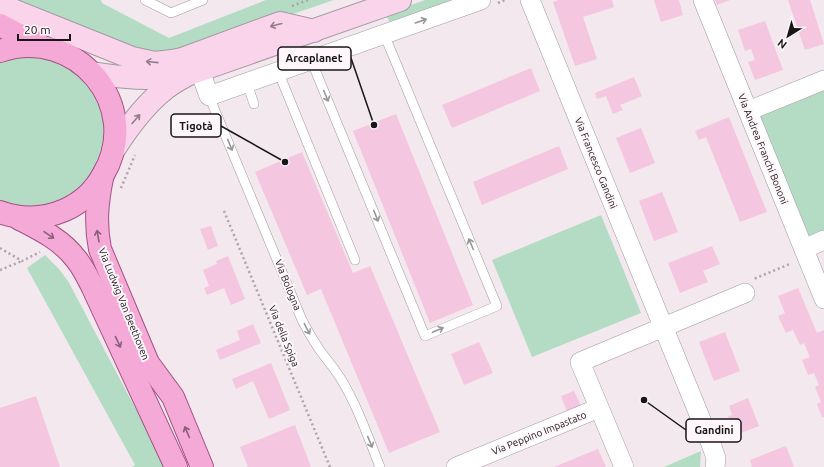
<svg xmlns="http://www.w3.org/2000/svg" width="824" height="467" font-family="Ubuntu,sans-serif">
<rect width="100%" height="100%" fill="#f2e8ed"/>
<!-- green -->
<g fill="#b4dcc5">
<path d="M12 0H101L102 3 169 38 266 0H334L175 54 152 53 134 48Z"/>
<path d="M425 0H463L391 26 386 14Z"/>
<path d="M28 57C34 58 40 58 46 59 60 62 70 69 80 78 89 87 94 95 99 106 106 124 105 141 98 159 96 163 95 167 93 170 89 177 83 184 77 189 55 208 27 210 0 200V63L9 60Z"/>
<path d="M824 87V231L806 239 755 115Z"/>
<path d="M601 215 641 313 532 357 492 260Z"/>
<path d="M45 255 59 269 68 281 158 451 166 467H132L135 465 27 268Z"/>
<path d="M701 451 700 467H664Z"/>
</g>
<!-- building -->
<g fill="#f5c6df">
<path d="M558 0H612L614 7 583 17 597 59 575 66 553 2Z"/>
<path d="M654 0H679L683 15 661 22Z"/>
<path d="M715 0H730L717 5Z"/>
<path d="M788 0H810L824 44 805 50Z"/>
<path d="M765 21 783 70 755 80 748 62 755 60 751 49 745 51 738 30Z"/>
<path d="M531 68 540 91 452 128 442 105Z"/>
<path d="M634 77 642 96 620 105 623 110 613 114 606 96 597 99 595 93Z"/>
<path d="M396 114 473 305 430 323 353 131Z"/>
<path d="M729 117 767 212 740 222 706 137 699 140 695 131Z"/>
<path d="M641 128 655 163 630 173 616 138Z"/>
<path d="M559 146 568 169 482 205 473 182Z"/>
<path d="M302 152 353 273 370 266 440 432 389 453 321 289 307 295 255 172Z"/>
<path d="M662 192 678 232 654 241 639 201Z"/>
<path d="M211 226 218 246 208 250 200 229Z"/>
<path d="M712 246 720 264 703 271 708 282 680 293 668 263Z"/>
<path d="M228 256 245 299 231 305 224 288 207 295 204 288 209 286 203 270 217 264 216 261Z"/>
<path d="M798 288 817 333 824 330V417H822L817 404 821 402 815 387 819 385 814 373 808 375 802 360 810 357 804 343 800 345 793 330 786 333 778 316 785 313 778 296Z"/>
<path d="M253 324 261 343 220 360 216 350 240 340 237 331Z"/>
<path d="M725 332 740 371 714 381 699 342Z"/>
<path d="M479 342 493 373 464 385 451 354Z"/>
<path d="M271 363 290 410 269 419 253 381 236 389 232 379Z"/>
<path d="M574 391 581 406 567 412 561 396Z"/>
<path d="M36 396 60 467H0V408Z"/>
<path d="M748 398 759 426 739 434 736 427 733 429 728 416 732 415 729 406Z"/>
<path d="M295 425 311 467H248L240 447Z"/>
<path d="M786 446 794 467H752L750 460Z"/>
<path d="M598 449 606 467H554Z"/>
</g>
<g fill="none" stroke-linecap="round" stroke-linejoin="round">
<!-- lane casing -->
<g stroke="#a2999e" stroke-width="10">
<g id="lane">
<path d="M145 0 171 13 203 0"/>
<path d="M311 60 425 336 497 306 384 34"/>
<path d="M278 71 355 260"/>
<path d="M247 83 254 104"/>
<path d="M209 96 302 320C307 330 313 340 319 349 326 359 335 369 341 379 358 407 368 437 380 467"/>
</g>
</g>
<!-- street casing -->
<g stroke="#a2999e" stroke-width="20">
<g id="street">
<path d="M530 0 711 444 716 458 715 467"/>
<path d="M703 0 824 299"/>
<path d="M200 71 209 96 481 0"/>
<path d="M748 111 824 80"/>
<path d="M804 249 824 240"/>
<path d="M456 467 599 408"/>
<path d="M624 467 580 362 745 293"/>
</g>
</g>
<!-- secondary casing -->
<g stroke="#a2999e" stroke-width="24">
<g id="secondary">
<path d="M0 5 132 58 155 63 172 61 182 59 280 23 314 31"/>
<path d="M92 73C123 78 150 80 182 75"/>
<path d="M113 151C127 129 144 105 165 89 172 83 180 79 189 74L400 0"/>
</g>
</g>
<!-- primary casing -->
<g stroke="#a35083" stroke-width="24">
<g id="primary">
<path d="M0 25 19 35 39 44"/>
<path d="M0 51C76 25 144 106 103 175 95 190 81 203 65 210 44 219 22 220 0 212"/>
<path d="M102 178C97 203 95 224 100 249L148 363 173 397 202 467"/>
<path d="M18 218C39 229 61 239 76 259 83 267 88 278 93 288L176 467"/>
</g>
</g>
<!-- path -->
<g stroke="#aca4a8" stroke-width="2.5" stroke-dasharray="2 3" stroke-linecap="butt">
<path d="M498 3 505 0"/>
<path d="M292 6 308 0"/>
<path d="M121 188 135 155"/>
<path d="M224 211 330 467"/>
<path d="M0 248 22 261 40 252"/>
<path d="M0 270 22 261"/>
<path d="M755 279 756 278 790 264"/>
</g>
<!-- lane -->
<use href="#lane" stroke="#fff" stroke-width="9"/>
<!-- street -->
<use href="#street" stroke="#fff" stroke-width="19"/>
<!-- secondary -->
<use href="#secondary" stroke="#fad4eb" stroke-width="22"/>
<!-- primary -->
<use href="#primary" stroke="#f5a9d7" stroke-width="22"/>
</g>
<!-- one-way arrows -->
<defs><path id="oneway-shaft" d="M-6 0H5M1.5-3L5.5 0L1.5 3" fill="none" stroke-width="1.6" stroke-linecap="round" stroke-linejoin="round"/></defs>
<g stroke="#989697">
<use href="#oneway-shaft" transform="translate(421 21) rotate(-19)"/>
<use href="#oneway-shaft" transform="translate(326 96) rotate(67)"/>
<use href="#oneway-shaft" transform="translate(230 145) rotate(68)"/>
<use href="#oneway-shaft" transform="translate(376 216) rotate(68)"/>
<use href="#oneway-shaft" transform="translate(471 244) rotate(-113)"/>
<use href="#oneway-shaft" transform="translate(307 329) rotate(63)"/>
<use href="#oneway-shaft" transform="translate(438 330) rotate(-23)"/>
<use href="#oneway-shaft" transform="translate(370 442) rotate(68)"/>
</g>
<g stroke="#957e8c">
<use href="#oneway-shaft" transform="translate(276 25) rotate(165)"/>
<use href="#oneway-shaft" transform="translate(152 62) rotate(-174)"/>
<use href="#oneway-shaft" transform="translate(136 119) rotate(-50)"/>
</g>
<g stroke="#876077">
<use href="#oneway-shaft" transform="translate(49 235) rotate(34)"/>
<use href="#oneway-shaft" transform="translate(98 236) rotate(-100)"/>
<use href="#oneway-shaft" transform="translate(118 342) rotate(65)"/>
<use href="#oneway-shaft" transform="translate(187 432) rotate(-113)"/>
</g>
<g text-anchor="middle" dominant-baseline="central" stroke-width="4" stroke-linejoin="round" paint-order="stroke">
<!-- street labels -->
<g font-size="10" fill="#191617" stroke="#fef6fa">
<text transform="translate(763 149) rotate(68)">Via Andrea Franchi Bononi</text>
<text transform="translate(596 163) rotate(68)">Via Francesco Gandini</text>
<text transform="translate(288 285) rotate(68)">Via Bologna</text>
<text transform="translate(124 304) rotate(68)">Via Ludwig Van Beethoven</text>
<text transform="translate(284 336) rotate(68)">Via della Spiga</text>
<text transform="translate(539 433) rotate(-22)">Via Peppino Impastato</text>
</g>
</g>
<!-- callouts -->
<path fill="none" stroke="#191617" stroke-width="1.5" d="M374 125L351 58M285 162L221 126M644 400L686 430"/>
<g fill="#191617" stroke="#fef6fa" stroke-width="1.5">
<circle cx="374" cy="125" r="4"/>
<circle cx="285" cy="162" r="4"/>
<circle cx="644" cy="400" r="4"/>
</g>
<g fill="#fef6fa" stroke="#191617" stroke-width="1.5">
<rect x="278" y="47" width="73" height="23" rx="4"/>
<rect x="171" y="114" width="50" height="23" rx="4"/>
<rect x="686" y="419" width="55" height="23" rx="4"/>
</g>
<g font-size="11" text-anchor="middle" font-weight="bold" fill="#191617">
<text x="314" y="62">Arcaplanet</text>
<text x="196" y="130">Tigotà</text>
<text x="714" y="434">Gandini</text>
</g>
<!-- north arrow -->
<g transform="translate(788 36) rotate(217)" stroke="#fef6fa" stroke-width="3" paint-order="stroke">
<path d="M0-3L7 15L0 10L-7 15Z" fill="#191617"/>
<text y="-6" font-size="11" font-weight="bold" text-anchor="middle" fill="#191617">N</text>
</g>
<!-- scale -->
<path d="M18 34v6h52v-6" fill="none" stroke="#191617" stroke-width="2"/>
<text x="24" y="34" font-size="12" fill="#191617" stroke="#fef6fa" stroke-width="3" paint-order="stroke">20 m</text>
</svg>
